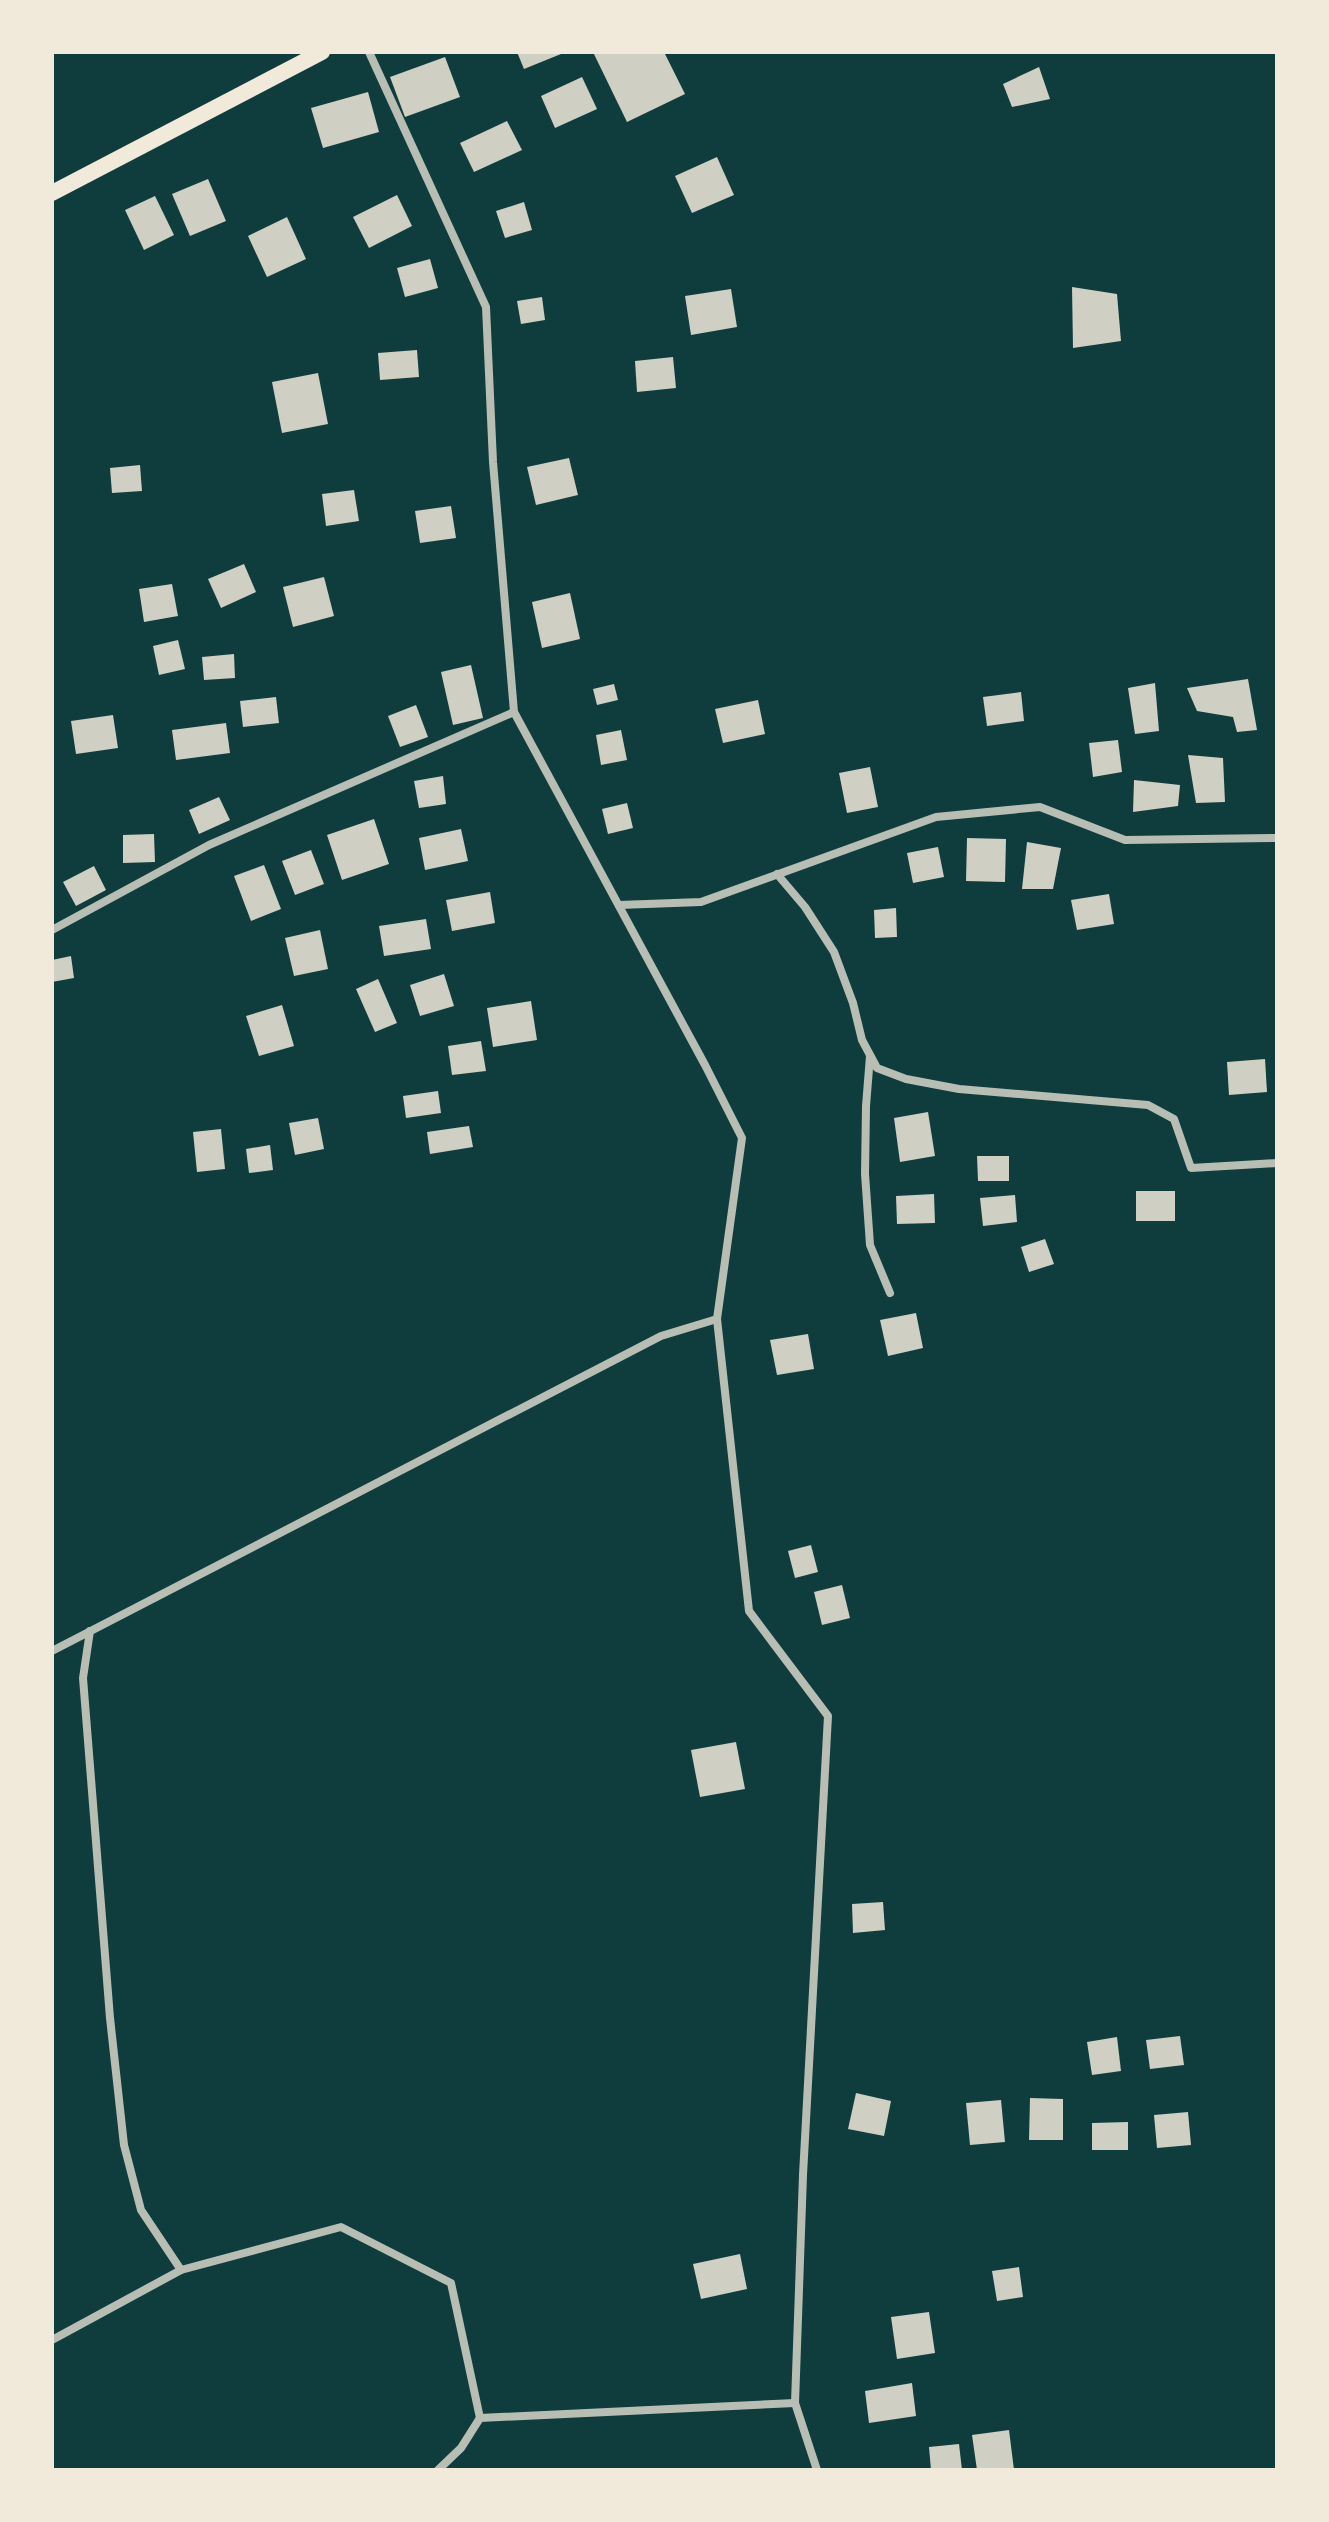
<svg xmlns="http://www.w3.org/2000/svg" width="1329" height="2522" font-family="Inter,sans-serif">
<rect width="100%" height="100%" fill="#0f3d3e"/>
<!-- building -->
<g fill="#cfcfc3">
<path d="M517 52H560L561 54 524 69Z"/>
<path d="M593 52H664L685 94 627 122Z"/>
<path d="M445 57 460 97 405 117 390 77Z"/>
<path d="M1039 67 1050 99 1012 107 1003 84Z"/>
<path d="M582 77 597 109 555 128 541 96Z"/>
<path d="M368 92 379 132 323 148 311 108Z"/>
<path d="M507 121 522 150 474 172 460 143Z"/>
<path d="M717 157 734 195 692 213 675 176Z"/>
<path d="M208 179 226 221 190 236 172 194Z"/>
<path d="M397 195 412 226 369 248 353 217Z"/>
<path d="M155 196 174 235 144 250 125 210Z"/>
<path d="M524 202 532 230 505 238 496 211Z"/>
<path d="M287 217 306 259 267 277 248 236Z"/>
<path d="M430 259 438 288 405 297 397 268Z"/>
<path d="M1072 287 1117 294 1121 341 1073 348Z"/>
<path d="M731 289 737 327 691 335 685 296Z"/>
<path d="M542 297 545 320 521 324 517 301Z"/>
<path d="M417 350 419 377 380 380 378 353Z"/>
<path d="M673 357 676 388 637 392 635 361Z"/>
<path d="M318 373 328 424 282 433 272 382Z"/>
<path d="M569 458 578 495 536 505 527 467Z"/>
<path d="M140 465 142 491 112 493 110 468Z"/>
<path d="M354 490 359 521 326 526 322 494Z"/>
<path d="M451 506 456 538 420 543 415 511Z"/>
<path d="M244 564 256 592 221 608 208 579Z"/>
<path d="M324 577 334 616 293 627 283 587Z"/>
<path d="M172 584 178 616 144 622 139 589Z"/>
<path d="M570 593 580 639 542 648 532 602Z"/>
<path d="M178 640 185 669 159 675 153 646Z"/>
<path d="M234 654 235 678 204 680 202 657Z"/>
<path d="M471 665 483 718 453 725 441 672Z"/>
<path d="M1248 679 1257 730 1237 732 1233 717 1197 711 1187 688Z"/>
<path d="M1155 683 1159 731 1135 734 1128 688Z"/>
<path d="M614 684 618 700 597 705 593 689Z"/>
<path d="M1021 692 1024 721 987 726 983 697Z"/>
<path d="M276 697 279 723 243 727 240 701Z"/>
<path d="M758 700 765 734 723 743 715 709Z"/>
<path d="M416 705 428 737 400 747 388 716Z"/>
<path d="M113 715 118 748 76 754 71 721Z"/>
<path d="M226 723 230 753 176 760 172 730Z"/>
<path d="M621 730 627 760 601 765 596 735Z"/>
<path d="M1118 740 1122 772 1093 777 1089 743Z"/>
<path d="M1188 755 1223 758 1225 802 1196 803Z"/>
<path d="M870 767 878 807 847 813 839 773Z"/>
<path d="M443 776 446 804 419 808 414 781Z"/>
<path d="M1134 780 1180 785 1178 806 1133 812Z"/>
<path d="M219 797 230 820 199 834 189 810Z"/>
<path d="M627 803 633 828 608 834 602 809Z"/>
<path d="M374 819 389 864 342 880 327 835Z"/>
<path d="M461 829 468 861 425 870 419 838Z"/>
<path d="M154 834 155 862 123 863V835Z"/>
<path d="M967 838 1006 839 1005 882 966 881Z"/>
<path d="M1027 842 1061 848 1053 889H1022Z"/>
<path d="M938 847 944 877 913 883 907 853Z"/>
<path d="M311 850 324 884 295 895 282 861Z"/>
<path d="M264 865 281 909 251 921 234 876Z"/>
<path d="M94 866 106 890 76 906 63 882Z"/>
<path d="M490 892 495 923 452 931 446 900Z"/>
<path d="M1109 894 1114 924 1077 930 1071 900Z"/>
<path d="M896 908 897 937 875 938 874 910Z"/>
<path d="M426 919 431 949 384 956 379 926Z"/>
<path d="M320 930 328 969 294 976 285 938Z"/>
<path d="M71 956 74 978 52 982V960Z"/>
<path d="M444 974 454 1006 420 1016 410 985Z"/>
<path d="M378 979 397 1023 375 1032 356 989Z"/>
<path d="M531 1001 537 1040 493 1047 487 1008Z"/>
<path d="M282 1005 294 1046 259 1056 246 1016Z"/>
<path d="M481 1041 486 1071 452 1075 448 1046Z"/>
<path d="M1265 1059 1267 1092 1229 1095 1227 1062Z"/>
<path d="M438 1091 441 1113 406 1118 403 1096Z"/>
<path d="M928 1112 935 1156 900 1162 894 1118Z"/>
<path d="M318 1118 324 1149 295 1155 289 1123Z"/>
<path d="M469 1126 473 1147 430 1154 427 1132Z"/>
<path d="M221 1129 225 1169 197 1172 193 1132Z"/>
<path d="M270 1145 273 1170 249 1173 246 1149Z"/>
<path d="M977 1156H1009V1181H978Z"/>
<rect x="1136" y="1191" width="39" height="30"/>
<path d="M934 1194 935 1223 897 1224 896 1196Z"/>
<path d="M1015 1195 1017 1222 983 1226 980 1198Z"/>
<path d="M1045 1239 1054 1264 1029 1272 1021 1247Z"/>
<path d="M916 1313 923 1348 888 1356 880 1320Z"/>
<path d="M808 1334 814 1369 777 1375 770 1340Z"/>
<path d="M811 1545 818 1572 795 1578 788 1551Z"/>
<path d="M842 1585 850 1618 822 1625 814 1592Z"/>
<path d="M736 1742 745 1789 700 1797 691 1750Z"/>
<path d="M883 1902 885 1930 853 1933 852 1904Z"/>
<path d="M1180 2036 1184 2065 1150 2069 1146 2040Z"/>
<path d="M1117 2037 1121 2071 1092 2075 1087 2042Z"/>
<path d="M856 2093 891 2101 884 2136 848 2129Z"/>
<path d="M1030 2098 1063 2099V2140H1029Z"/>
<path d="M1001 2100 1005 2142 970 2145 966 2103Z"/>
<path d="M1188 2112 1191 2145 1157 2148 1154 2115Z"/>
<path d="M1128 2122V2150H1092V2123Z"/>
<path d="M740 2254 747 2289 701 2299 693 2264Z"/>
<path d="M1019 2267 1023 2297 997 2301 992 2271Z"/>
<path d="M929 2312 935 2353 897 2359 891 2317Z"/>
<path d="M912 2383 916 2416 869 2423 865 2391Z"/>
<path d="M1009 2430 1014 2470H977L972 2435Z"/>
<path d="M959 2444 962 2470H931L929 2447Z"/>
</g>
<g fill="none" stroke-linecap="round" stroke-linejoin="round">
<!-- minor -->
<g stroke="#b8beb3" stroke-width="8">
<path d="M369 52 486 307 493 462 514 712 705 1065 742 1138 717 1319 749 1611 828 1716 803 2175 795 2403 817 2470"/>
<path d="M777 874 805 907 834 952 853 1003 862 1040 877 1068 906 1079 959 1089 1148 1105 1174 1119 1191 1168 1277 1163"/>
<path d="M619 905 701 902 936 817 1040 807 1125 840 1277 838"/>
<path d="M52 930 209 845 514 712"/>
<path d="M870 1056 866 1106 865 1174 870 1245 890 1293"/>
<path d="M90 1631 83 1678 110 2018 124 2145 141 2210 181 2270"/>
<path d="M52 1651 661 1336 717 1319"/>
<path d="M52 2340 181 2270 341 2227 451 2283 480 2418 795 2403"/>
<path d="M438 2470 461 2448 480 2418"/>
</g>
<!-- secondary -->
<path stroke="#f1e9da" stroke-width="16" d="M52 193 322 52"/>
</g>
<!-- border -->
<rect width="1329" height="2522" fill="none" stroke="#f1e9da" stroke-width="108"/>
</svg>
